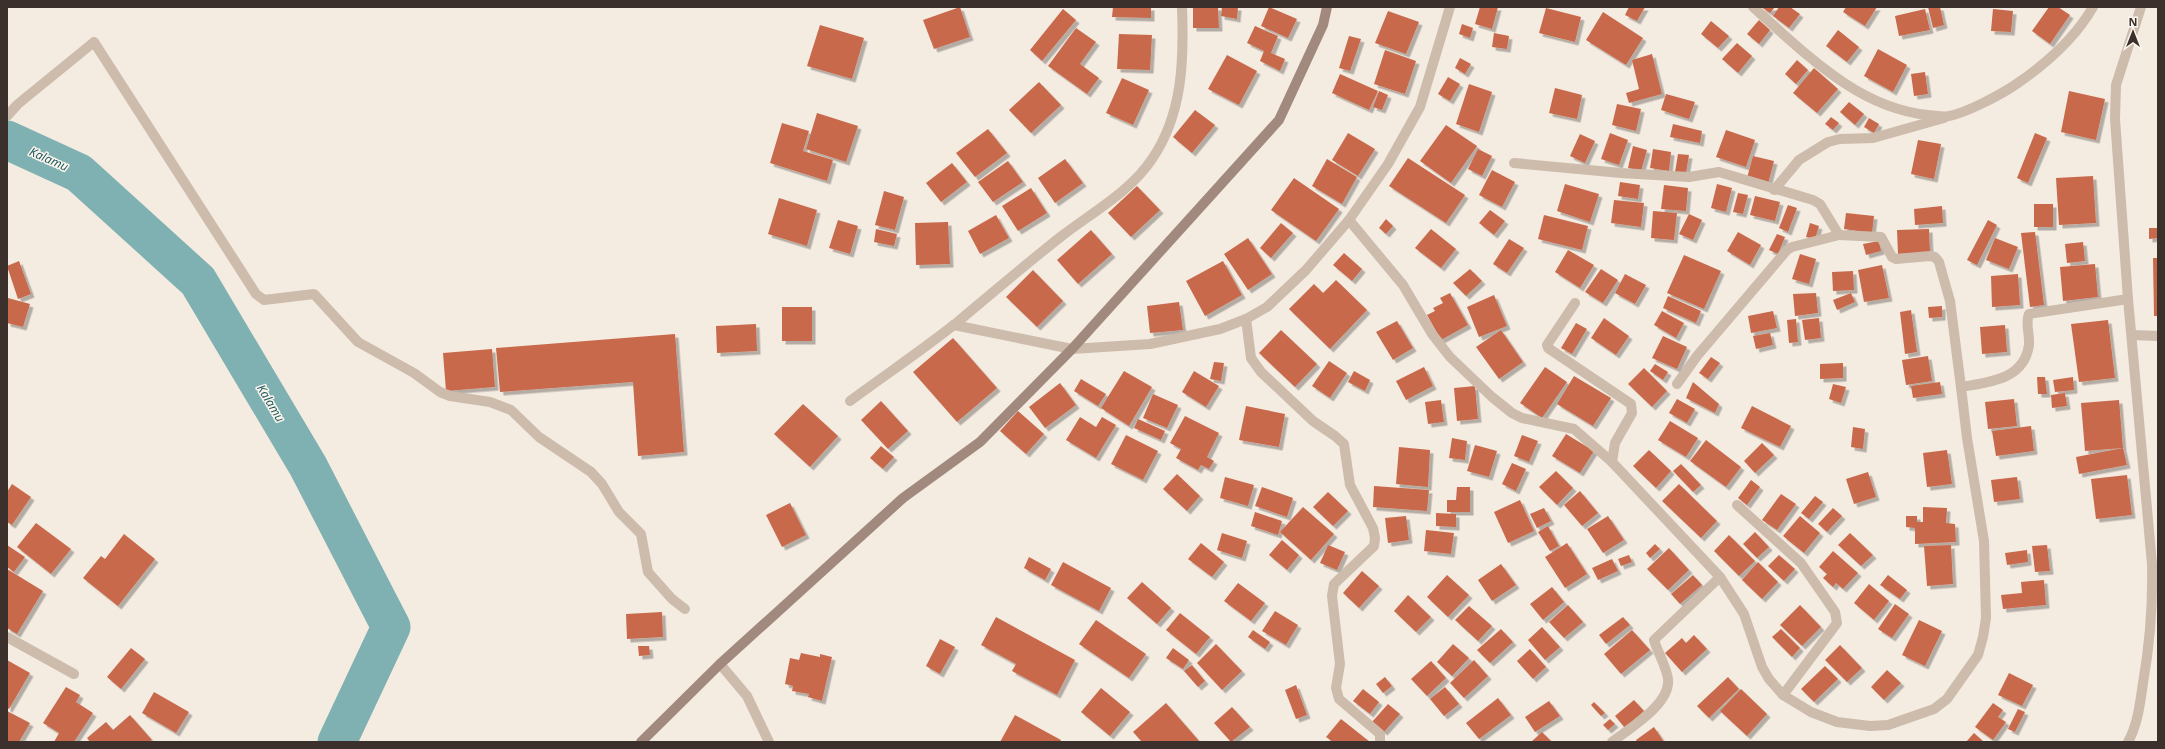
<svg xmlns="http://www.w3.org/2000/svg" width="2165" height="749" font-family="'Noto Sans',sans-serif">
<defs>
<filter id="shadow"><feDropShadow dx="3.5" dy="3.5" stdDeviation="0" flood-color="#0004"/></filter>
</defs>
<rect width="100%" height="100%" fill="#f4ebe1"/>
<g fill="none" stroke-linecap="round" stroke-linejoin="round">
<!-- river -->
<path stroke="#7fb0b2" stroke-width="39" d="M7 140 79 173 198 281 308 466 391 627 337 742"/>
</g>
<!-- building -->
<g fill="#c8694b" filter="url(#shadow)">
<path d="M960 7 970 37 934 49 923 20Z"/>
<path d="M1113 7H1151V18L1112 17Z"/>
<path d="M1193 7H1218L1219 28H1193Z"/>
<path d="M1222 7H1238L1237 19 1221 16Z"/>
<path d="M1269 7 1297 19 1288 38 1261 26Z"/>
<path d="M1480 7H1498L1492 29 1475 24Z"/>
<path d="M1629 7H1645L1637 21 1625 15Z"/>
<path d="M1761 7H1775L1770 13Z"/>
<path d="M1779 7H1790L1800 14 1789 28 1773 16Z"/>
<path d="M1846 7H1877L1865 26 1843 12Z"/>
<path d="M1928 7H1940L1944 25 1933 28Z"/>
<path d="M2049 7H2058L2070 15 2050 44 2032 31Z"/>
<path d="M1546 8 1581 17 1575 42 1539 33Z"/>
<path d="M1063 9 1076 20 1042 61 1030 50Z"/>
<path d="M1925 9 1930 30 1899 36 1895 16Z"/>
<path d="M1993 9 2013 11 2011 32 1991 31Z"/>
<path d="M1388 11 1419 22 1406 54 1375 43Z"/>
<path d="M1603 12 1643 38 1626 65 1586 40Z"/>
<path d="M1759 20 1770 30 1759 44 1747 34Z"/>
<path d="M1711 21 1729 36 1718 48 1701 34Z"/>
<path d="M1462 24 1473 28 1470 38 1459 34Z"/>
<path d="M820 25 864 38 852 79 807 66Z"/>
<path d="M1255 26 1278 36 1271 53 1285 59 1280 71 1260 61 1264 51 1247 43Z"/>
<path d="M1076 28 1096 42 1080 64 1099 78 1087 94 1048 66Z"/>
<path d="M1838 30 1859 47 1847 62 1826 46Z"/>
<path d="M1494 33 1509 36 1507 49 1492 47Z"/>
<path d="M1119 34 1152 35 1150 70 1117 69Z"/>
<path d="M1349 36 1361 39 1350 71 1339 68Z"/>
<path d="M1737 43 1752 56 1738 73 1722 59Z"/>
<path d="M1878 49 1907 65 1893 92 1864 76Z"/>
<path d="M1385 50 1416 61 1405 94 1374 84Z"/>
<path d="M1652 54 1662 94 1629 103 1626 93 1639 89 1632 60Z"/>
<path d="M1227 55 1257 71 1239 105 1208 89Z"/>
<path d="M1460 58 1471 64 1465 74 1455 68Z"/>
<path d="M1797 60 1808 70 1796 84 1785 74Z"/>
<path d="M1814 68 1838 89 1817 113 1793 93Z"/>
<path d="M1925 72 1928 94 1914 96 1911 74Z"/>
<path d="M1340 74 1378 91 1369 110 1332 93Z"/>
<path d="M1448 77 1460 84 1450 101 1438 94Z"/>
<path d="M1122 78 1149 90 1133 125 1106 113Z"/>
<path d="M1039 82 1061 105 1031 133 1009 110Z"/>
<path d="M1469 84 1492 92 1479 132 1456 124Z"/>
<path d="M1555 88 1582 95 1577 119 1549 113Z"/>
<path d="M1379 91 1388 95 1382 110 1373 107Z"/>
<path d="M2069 91 2105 99 2096 140 2061 132Z"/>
<path d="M1666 94 1695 102 1689 119 1661 110Z"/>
<path d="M1849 102 1864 114 1855 125 1840 112Z"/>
<path d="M1617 104 1641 109 1636 131 1612 125Z"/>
<path d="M1195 110 1215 125 1192 153 1173 137Z"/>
<path d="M817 113 858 126 846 162 806 149Z"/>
<path d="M1831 117 1839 123 1833 130 1825 124Z"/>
<path d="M1869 118 1879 124 1874 133 1864 127Z"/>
<path d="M782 123 809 131 803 151 833 160 827 181 770 163Z"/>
<path d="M1673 124 1702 131 1700 143 1670 137Z"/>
<path d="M1446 125 1477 146 1451 183 1420 161Z"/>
<path d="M988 129 1007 153 975 177 956 153Z"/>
<path d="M1726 130 1755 140 1746 167 1716 157Z"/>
<path d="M1348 133 1375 149 1358 176 1332 160Z"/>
<path d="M1610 133 1628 140 1619 165 1601 159Z"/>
<path d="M2035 133 2047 138 2028 183 2017 178Z"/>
<path d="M1580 134 1595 141 1585 163 1570 156Z"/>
<path d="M1918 140 1941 144 1934 179 1911 174Z"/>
<path d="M1633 146 1647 150 1641 171 1628 168Z"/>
<path d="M1478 149 1492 156 1482 176 1468 169Z"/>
<path d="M1653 149 1671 152 1669 171 1650 168Z"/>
<path d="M1678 154 1689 155 1686 173 1675 172Z"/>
<path d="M1753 156 1774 161 1768 184 1747 178Z"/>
<path d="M1408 158 1465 195 1446 223 1389 186Z"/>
<path d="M1065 159 1083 183 1055 203 1038 178Z"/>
<path d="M1327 159 1357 177 1342 204 1312 186Z"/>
<path d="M1008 161 1023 182 993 202 978 182Z"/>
<path d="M952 163 967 182 941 202 926 183Z"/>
<path d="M1492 170 1515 182 1502 207 1479 195Z"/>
<path d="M2093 176 2096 223 2059 225 2056 178Z"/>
<path d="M1294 178 1339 209 1316 241 1271 210Z"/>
<path d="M1620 182 1640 185 1638 199 1618 196Z"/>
<path d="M1565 184 1599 194 1590 222 1557 211Z"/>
<path d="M1717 184 1732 188 1726 212 1711 208Z"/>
<path d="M1664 185 1688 188 1686 211 1661 209Z"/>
<path d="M1137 186 1160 210 1131 237 1108 213Z"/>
<path d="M1031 188 1047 213 1018 231 1002 206Z"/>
<path d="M884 191 904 197 895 230 875 225Z"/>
<path d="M1738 193 1748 195 1743 214 1733 212Z"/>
<path d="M1755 196 1780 202 1775 221 1750 215Z"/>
<path d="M779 198 817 210 807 246 768 234Z"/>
<path d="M1614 200 1644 203 1641 227 1611 223Z"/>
<rect x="2034" y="204" width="19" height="23"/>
<path d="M1788 205 1797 208 1788 232 1779 228Z"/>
<path d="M1942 206 1943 223 1915 225 1914 209Z"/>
<path d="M1490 210 1505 221 1494 235 1479 223Z"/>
<path d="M1653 211 1677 213 1674 240 1651 238Z"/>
<path d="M1846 213 1874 216 1872 233 1844 229Z"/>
<path d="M1689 214 1702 220 1693 240 1679 234Z"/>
<path d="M996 215 1009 238 980 254 968 231Z"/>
<path d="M1544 215 1588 226 1582 250 1538 239Z"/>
<path d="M1386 219 1393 226 1386 234 1379 228Z"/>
<path d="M838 220 858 226 850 254 829 248Z"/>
<path d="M1988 220 1997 225 1977 265 1967 260Z"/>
<path d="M948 222 950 264 916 265 915 223Z"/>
<path d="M1281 223 1293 233 1271 258 1260 248Z"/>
<path d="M1810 223 1819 226 1815 239 1806 237Z"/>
<path d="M2149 228H2158V238L2149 239Z"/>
<path d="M876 229 897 234 894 246 874 242Z"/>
<path d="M1431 229 1456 249 1441 268 1415 248Z"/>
<path d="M1929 229 1930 252 1898 254 1897 230Z"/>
<path d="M1091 230 1112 254 1078 284 1057 260Z"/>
<path d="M1738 232 1761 245 1750 265 1727 251Z"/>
<path d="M2035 232 2044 305 2030 307 2021 233Z"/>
<path d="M1777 234 1785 237 1778 254 1769 250Z"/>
<path d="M1248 238 1272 274 1248 290 1224 254Z"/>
<path d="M1995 238 2018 247 2009 269 1986 260Z"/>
<path d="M1509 239 1524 248 1507 273 1493 264Z"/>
<path d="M1879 241 1881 251 1866 255 1863 244Z"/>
<path d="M2083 242 2085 261 2067 263 2065 244Z"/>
<path d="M1568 250 1594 265 1580 288 1555 272Z"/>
<path d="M1344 253 1362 269 1352 281 1333 265Z"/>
<path d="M1800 254 1816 259 1809 284 1792 279Z"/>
<path d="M1684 255 1721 271 1704 309 1667 293Z"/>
<path d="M2153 258H2158V316H2154Z"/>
<path d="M19 261 31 294 18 299 7 266Z"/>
<path d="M1223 261 1242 295 1205 316 1186 281Z"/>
<path d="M2095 264 2098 297 2063 301 2060 267Z"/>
<path d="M1882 265 1889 298 1864 302 1858 270Z"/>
<path d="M1470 269 1482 281 1466 296 1453 283Z"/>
<path d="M1601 269 1618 280 1603 303 1585 292Z"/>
<path d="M1033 270 1063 301 1037 327 1006 297Z"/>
<path d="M1853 271 1854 290 1833 291 1832 272Z"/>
<path d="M1625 274 1646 285 1635 304 1615 293Z"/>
<path d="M2018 274 2020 305 1992 307 1991 276Z"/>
<path d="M1336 280 1367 310 1330 349 1289 309 1314 284 1323 293Z"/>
<path d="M1450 293 1468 325 1441 340 1427 315 1435 311 1433 308 1443 303 1440 298Z"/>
<path d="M1816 293 1818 313 1795 316 1793 294Z"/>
<path d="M1851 293 1855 302 1837 310 1833 300Z"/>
<path d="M1494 295 1507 326 1479 337 1467 307Z"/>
<path d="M1668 296 1701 311 1696 323 1663 308Z"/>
<path d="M8 298 30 304 23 327 7 323Z"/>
<path d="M1179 302 1183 330 1150 333 1147 306Z"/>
<path d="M1942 306V317L1929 318 1928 307Z"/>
<rect x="782" y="307" width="30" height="34"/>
<path d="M1911 310 1917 352 1905 354 1900 312Z"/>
<path d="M1662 311 1684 323 1676 338 1654 325Z"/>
<path d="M1773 311 1777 328 1751 333 1748 316Z"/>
<path d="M1604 318 1629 336 1616 355 1591 338Z"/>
<path d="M1819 318 1821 338 1805 340 1802 320Z"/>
<path d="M1796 319 1798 342 1789 343 1787 320Z"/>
<path d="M2108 320 2115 378 2079 382 2071 324Z"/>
<path d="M1397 321 1413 348 1393 360 1376 332Z"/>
<path d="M1576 323 1587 329 1572 354 1561 348Z"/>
<path d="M756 324 757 351 717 353 716 326Z"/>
<path d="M2005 325 2007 352 1982 354 1980 327Z"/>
<path d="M1281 330 1317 364 1295 387 1259 353Z"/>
<path d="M1501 330 1523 362 1499 379 1476 347Z"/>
<path d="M1770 333 1773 345 1756 349 1753 336Z"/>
<path d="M675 334 684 452 638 456 633 382 500 392 496 348Z"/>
<path d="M1663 336 1687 347 1677 369 1652 358Z"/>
<path d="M953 338 997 388 957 422 913 372Z"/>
<path d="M492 349 495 387 446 391 443 353Z"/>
<path d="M1928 356 1932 381 1906 385 1902 360Z"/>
<path d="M1711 357 1720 363 1708 379 1699 373Z"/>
<path d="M1329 361 1347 373 1330 398 1312 386Z"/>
<path d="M1214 362 1224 363 1221 381 1210 379Z"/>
<path d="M1843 363V378L1820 379V364Z"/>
<path d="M1655 364 1668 372 1663 380 1650 371Z"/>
<path d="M1424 367 1433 386 1406 400 1396 381Z"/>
<path d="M1545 367 1567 382 1542 418 1520 403Z"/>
<path d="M1644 368 1667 391 1652 407 1628 384Z"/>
<path d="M1124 371 1152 387 1129 426 1101 408Z"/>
<path d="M1194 371 1219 386 1206 407 1182 392Z"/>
<path d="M1354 371 1370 380 1365 391 1348 382Z"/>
<path d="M1574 376 1611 398 1593 426 1557 404Z"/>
<path d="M2037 377H2045L2047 394H2038Z"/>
<path d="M2073 377 2074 390 2055 392 2053 380Z"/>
<path d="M1081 379 1106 394 1098 406 1074 391Z"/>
<path d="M1693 382 1719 404 1715 413 1686 398Z"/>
<path d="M1940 382 1942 394 1913 398 1911 386Z"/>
<path d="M1060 383 1076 405 1045 428 1029 407Z"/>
<path d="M1833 384 1846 387 1841 403 1829 399Z"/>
<path d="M1475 386 1478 419 1457 421 1454 388Z"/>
<path d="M2065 393 2067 406 2052 408 2051 395Z"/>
<path d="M1153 394 1178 405 1167 428 1143 418Z"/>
<path d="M1677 399 1695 409 1687 423 1669 413Z"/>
<path d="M2014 399 2017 426 1988 429 1985 402Z"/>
<path d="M1441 400 1444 422 1428 424 1425 402Z"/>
<path d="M2119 400 2123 448 2085 451 2081 403Z"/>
<path d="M881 401 908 431 888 449 861 420Z"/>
<path d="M803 404 838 436 810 467 774 434Z"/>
<path d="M1246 406 1285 414 1279 447 1239 440Z"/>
<path d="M1752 406 1791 426 1780 447 1741 428Z"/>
<path d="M1018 411 1044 434 1026 454 1000 431Z"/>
<path d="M1185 416 1219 433 1207 457 1214 461 1209 469 1201 465 1198 470 1176 458 1181 449 1170 443Z"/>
<path d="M1080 417 1096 427 1102 417 1116 425 1096 458 1066 440Z"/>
<path d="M1138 419 1165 431 1161 440 1134 428Z"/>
<path d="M1670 421 1698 438 1686 457 1658 440Z"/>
<path d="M2031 426 2034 451 1996 456 1992 431Z"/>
<path d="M1853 427 1865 429 1863 449 1851 447Z"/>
<path d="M1566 434 1594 451 1580 473 1552 456Z"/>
<path d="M1126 435 1158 451 1143 480 1111 464Z"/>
<path d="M1522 435 1538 441 1529 462 1514 456Z"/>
<path d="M1452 438 1467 441 1465 460 1449 458Z"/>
<path d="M1706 440 1741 467 1726 487 1690 461Z"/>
<path d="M1762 443 1774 455 1755 473 1744 461Z"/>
<path d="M1475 445 1497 451 1489 477 1467 471Z"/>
<path d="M881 446 894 457 883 469 870 458Z"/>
<path d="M1399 447 1430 450 1428 487 1396 484Z"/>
<path d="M2123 448 2127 465 2079 474 2076 457Z"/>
<path d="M1649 450 1671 471 1656 488 1633 466Z"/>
<path d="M1947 450 1952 484 1927 487 1923 453Z"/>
<path d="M1512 463 1526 469 1516 491 1502 484Z"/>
<path d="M1681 464 1701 485 1693 492 1673 471Z"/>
<path d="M1556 471 1573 488 1557 505 1539 487Z"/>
<path d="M1868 472 1876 497 1854 504 1846 479Z"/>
<path d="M1177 474 1200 496 1187 511 1163 489Z"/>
<path d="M2127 475 2132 515 2096 519 2091 479Z"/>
<path d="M1225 477 1254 485 1248 506 1220 498Z"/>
<path d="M2017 477 2020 499 1994 502 1991 480Z"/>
<path d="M1751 480 1760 487 1747 505 1738 498Z"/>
<path d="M12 484 31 497 12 525 7 522V492Z"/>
<path d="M1679 484 1717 521 1701 538 1662 501Z"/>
<path d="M1374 486 1429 490 1427 511 1373 507Z"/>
<path d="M1262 487 1293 498 1287 517 1255 506Z"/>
<path d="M1457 487H1470V512H1447V500H1456Z"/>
<path d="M1580 491 1598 513 1582 526 1564 505Z"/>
<path d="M1328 492 1348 511 1333 526 1313 507Z"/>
<path d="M1781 494 1796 504 1777 530 1762 520Z"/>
<path d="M1815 496 1823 502 1809 519 1801 513Z"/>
<path d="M1520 500 1534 531 1508 543 1494 512Z"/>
<path d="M790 503 806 535 782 547 766 515Z"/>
<path d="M1303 507 1334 534 1311 560 1280 532Z"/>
<path d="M1923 507 1947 508 1946 523 1955 524 1956 542 1915 544V528L1906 527V516H1917V522H1923Z"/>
<path d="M1544 508 1551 521 1537 528 1530 514Z"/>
<path d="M1833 508 1842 516 1827 532 1818 524Z"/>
<path d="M1255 512 1282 521 1278 535 1251 526Z"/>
<path d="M1436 513 1456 514V527L1436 526Z"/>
<path d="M1406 516 1409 540 1388 543 1385 518Z"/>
<path d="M1608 516 1624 540 1603 553 1587 529Z"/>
<path d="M1800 516 1820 533 1804 553 1783 536Z"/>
<path d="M36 523 71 549 51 574 17 547Z"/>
<path d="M1548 526 1559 546 1550 551 1538 532Z"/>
<path d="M1426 530 1454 533 1451 554 1424 551Z"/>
<path d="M1755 532 1769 547 1757 558 1743 544Z"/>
<path d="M1222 533 1247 541 1242 558 1217 550Z"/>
<path d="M1850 533 1873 555 1861 566 1838 545Z"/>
<path d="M124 534 155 559 118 606 83 578 101 556 105 559Z"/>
<path d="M1729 535 1755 561 1739 576 1714 551Z"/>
<path d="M1282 540 1299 555 1287 570 1269 555Z"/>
<path d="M1201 543 1224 562 1212 577 1188 559Z"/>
<path d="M1567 543 1587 574 1565 588 1545 557Z"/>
<path d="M1655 544 1660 549 1650 558 1646 553Z"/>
<path d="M7 545 25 557 14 572 7 567Z"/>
<path d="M1328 545 1345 552 1337 570 1320 563Z"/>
<path d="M1951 545 1953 584 1927 586 1924 546Z"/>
<path d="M2047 545 2050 571 2035 572 2032 546Z"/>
<path d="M1669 548 1689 570 1668 590 1647 569Z"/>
<path d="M2027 550 2028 562 2007 565 2005 553Z"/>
<path d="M1833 551 1858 573 1843 589 1836 583 1833 587 1823 578 1827 574 1819 567Z"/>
<path d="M1629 555 1632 562 1621 566 1618 559Z"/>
<path d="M1779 555 1795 569 1784 581 1768 566Z"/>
<path d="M1029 557 1051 569 1045 580 1024 568Z"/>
<path d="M1612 559 1618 571 1598 580 1592 568Z"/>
<path d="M1063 562 1111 588 1099 611 1051 585Z"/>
<path d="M1758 562 1778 582 1762 599 1742 580Z"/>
<path d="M1501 564 1516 585 1492 601 1478 580Z"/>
<path d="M7 569 43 591 17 634 7 628Z"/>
<path d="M1362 571 1379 586 1359 608 1343 593Z"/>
<path d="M1447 575 1469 595 1448 617 1427 597Z"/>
<path d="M1693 575 1702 585 1680 604 1671 594Z"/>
<path d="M1888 575 1907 590 1900 599 1880 585Z"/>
<path d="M2044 580 2046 605 2003 609 2001 595 2022 593 2021 582Z"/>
<path d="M1142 582 1171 608 1157 624 1127 598Z"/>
<path d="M1238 583 1265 603 1251 621 1224 601Z"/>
<path d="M1869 584 1889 601 1874 620 1854 603Z"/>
<path d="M1552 587 1564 602 1543 620 1530 604Z"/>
<path d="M1408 595 1431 617 1416 632 1394 611Z"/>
<path d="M1895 604 1909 614 1892 638 1878 629Z"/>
<path d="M1568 605 1583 622 1564 638 1549 622Z"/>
<path d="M1800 605 1821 627 1802 646 1780 625Z"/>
<path d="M1469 606 1492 626 1478 641 1455 620Z"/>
<path d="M1275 611 1298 625 1286 645 1262 631Z"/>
<path d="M662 612 663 637 627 639 626 614Z"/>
<path d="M1180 613 1210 637 1196 654 1166 630Z"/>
<path d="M996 617 1075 660 1057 695 1012 671 1016 664 981 645Z"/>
<path d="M1623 617 1630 625 1606 644 1599 635Z"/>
<path d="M1096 620 1146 654 1129 678 1079 644Z"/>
<path d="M1919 620 1942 631 1925 666 1902 655Z"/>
<path d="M1542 627 1560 647 1545 660 1528 640Z"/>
<path d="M1501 629 1513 642 1490 663 1477 650Z"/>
<path d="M1781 629 1800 648 1792 657 1772 637Z"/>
<path d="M1253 630 1270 642 1265 649 1248 637Z"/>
<path d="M1632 630 1650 650 1621 674 1604 654Z"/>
<path d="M1694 635 1707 649 1682 672 1665 653 1682 638 1686 643Z"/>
<path d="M940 639 955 647 940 674 926 666Z"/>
<path d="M1216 644 1242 671 1222 690 1197 663Z"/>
<path d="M1453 644 1469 658 1452 676 1437 662Z"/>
<path d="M1840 645 1862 668 1847 682 1825 660Z"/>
<path d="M638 646H649L650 655 639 656Z"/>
<path d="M131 648 145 659 121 689 107 677Z"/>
<path d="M1173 648 1189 660 1183 669 1166 658Z"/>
<path d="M1530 649 1546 667 1533 679 1517 661Z"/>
<path d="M801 653 820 657V654L832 657 822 701 808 697 809 694 792 691 793 686 785 684 790 658 799 660Z"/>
<path d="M7 660 30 673 9 709 7 708Z"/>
<path d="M1474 660 1488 676 1464 698 1450 683Z"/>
<path d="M1431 661 1446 678 1427 696 1411 679Z"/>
<path d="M1192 665 1205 681 1198 687 1184 671Z"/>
<path d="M1825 666 1838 679 1814 702 1801 689Z"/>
<path d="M1887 670 1901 683 1884 700 1871 687Z"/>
<path d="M2009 673 2033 685 2022 706 1998 695Z"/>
<path d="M1385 677 1392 686 1383 693 1376 684Z"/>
<path d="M1728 677 1739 689 1709 718 1697 706Z"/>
<path d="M1296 685 1307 715 1296 719 1285 690Z"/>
<path d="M66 687 80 695 76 702 93 713 74 742H54L59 733 43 723Z"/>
<path d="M1445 687 1459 704 1444 716 1430 699Z"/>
<path d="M1101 688 1130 712 1110 736 1081 712Z"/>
<path d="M1363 689 1379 702 1370 714 1353 701Z"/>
<path d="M1741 689 1767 714 1747 736 1720 711Z"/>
<path d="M154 692 189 712 176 733 142 713Z"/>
<path d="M1498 698 1511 715 1479 739 1466 723Z"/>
<path d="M1634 700 1644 711 1625 728 1615 716Z"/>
<path d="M1549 701 1560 716 1535 732 1525 717Z"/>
<path d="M1594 702 1605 713 1601 716 1591 705Z"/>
<path d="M1166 703 1200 742H1142L1133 732Z"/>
<path d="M1993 703 2003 710 1998 717 2006 722 1993 740 1975 727Z"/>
<path d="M1388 704 1400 714 1384 732 1372 722Z"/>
<path d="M1232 707 1250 727 1231 742 1214 723Z"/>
<path d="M2018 709 2025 712 2015 732 2008 729Z"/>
<path d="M7 711 30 723 19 742H7Z"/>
<path d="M130 715 152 740 149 742H90L87 738 106 722 113 730Z"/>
<path d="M1015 715 1061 740 1060 742H1000Z"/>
<path d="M1341 719 1370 742H1333L1326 737Z"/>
<path d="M1610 719 1615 724 1608 730 1603 725Z"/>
<path d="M1654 727 1664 742H1637L1636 740Z"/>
<path d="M1542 732 1552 742H1531Z"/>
<path d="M1974 733 1984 742H1966Z"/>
</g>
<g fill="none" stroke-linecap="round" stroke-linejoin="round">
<!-- street -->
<g stroke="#cdbbac" stroke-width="10">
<path d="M1753 7C1804 52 1857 108 1928 115 1934 115 1943 118 1949 116 1966 113 2000 95 2015 85 2046 64 2074 40 2093 7"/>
<path d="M7 116 18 104 94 42 256 294 264 300 314 294 358 342 414 373 440 392 450 396 490 402 511 410 539 437 591 472 602 484 619 512 641 534 648 572 672 599 685 609"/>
<path d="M1514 163 1621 173 1689 177 1719 172 1813 200 1820 204 1839 235 1881 237 1892 257 1896 259 1930 256 1935 257 1939 262 1950 301 1961 387"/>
<path d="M1774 190 1799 160 1828 142 1840 139 1873 138 1944 118"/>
<path d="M1349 220 1403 285 1432 334 1450 357 1492 397 1512 413 1522 418 1574 429 1612 462"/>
<path d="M1575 303 1547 345 1548 348 1631 404 1632 413 1615 443 1612 462 1720 577 1744 614 1762 667 1769 679 1783 695 1811 712 1837 722 1870 726 1888 725 1934 709 1947 699 1978 655 1983 637 1986 618 1984 541 1967 438 1961 387C1989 382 2024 380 2029 345 2030 335 2025 323 2029 314L2128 299"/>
<path d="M1246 319 1251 358 1261 372 1313 421 1335 436 1344 444 1350 485 1373 528 1375 538 1374 546 1334 584 1332 596 1340 664 1336 688 1339 699 1380 734V742"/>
<path d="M954 325 1072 349 1150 344 1220 329 1246 319 1267 307 1306 270 1349 220 1388 164 1420 107 1450 7"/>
<path d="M2132 335 2158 336"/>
<path d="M1677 384 1697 356 1787 250 1792 247 1839 235"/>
<path d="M850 401C885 375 921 351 955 324 991 294 1026 264 1063 235 1093 212 1131 191 1152 159 1183 114 1184 59 1182 7"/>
<path d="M1737 505 1801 563 1835 612 1837 623 1783 695"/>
<path d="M7 637 74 674"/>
<path d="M720 664 747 696 769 742"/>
<path d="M1612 742C1630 728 1671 704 1668 679 1666 666 1658 653 1654 640L1720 577"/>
<path d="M2128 742C2138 724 2140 703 2143 683 2150 643 2153 605 2152 564L2128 299 2115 119 2116 85 2141 7"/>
</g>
<!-- secondary -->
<path stroke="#a18a7d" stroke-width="10" d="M641 742 720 664 903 498 980 442 1072 349 1279 120 1323 25 1327 7"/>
</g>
<g text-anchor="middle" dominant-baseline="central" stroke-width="3" stroke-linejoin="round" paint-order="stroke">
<!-- water labels -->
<g font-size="12" font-style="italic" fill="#1f5a5e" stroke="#fbf5ee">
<text transform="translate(49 159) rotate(24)">Kalamu</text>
<text transform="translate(271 403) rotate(59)">Kalamu</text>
</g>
</g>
<!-- border -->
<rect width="2165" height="749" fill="none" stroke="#3b302b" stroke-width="16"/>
<!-- north arrow -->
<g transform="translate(2133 32)" stroke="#fbf5ee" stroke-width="3" paint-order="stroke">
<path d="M0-3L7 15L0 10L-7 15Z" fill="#3b302b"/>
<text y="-6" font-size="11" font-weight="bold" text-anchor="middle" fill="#3b302b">N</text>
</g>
</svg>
